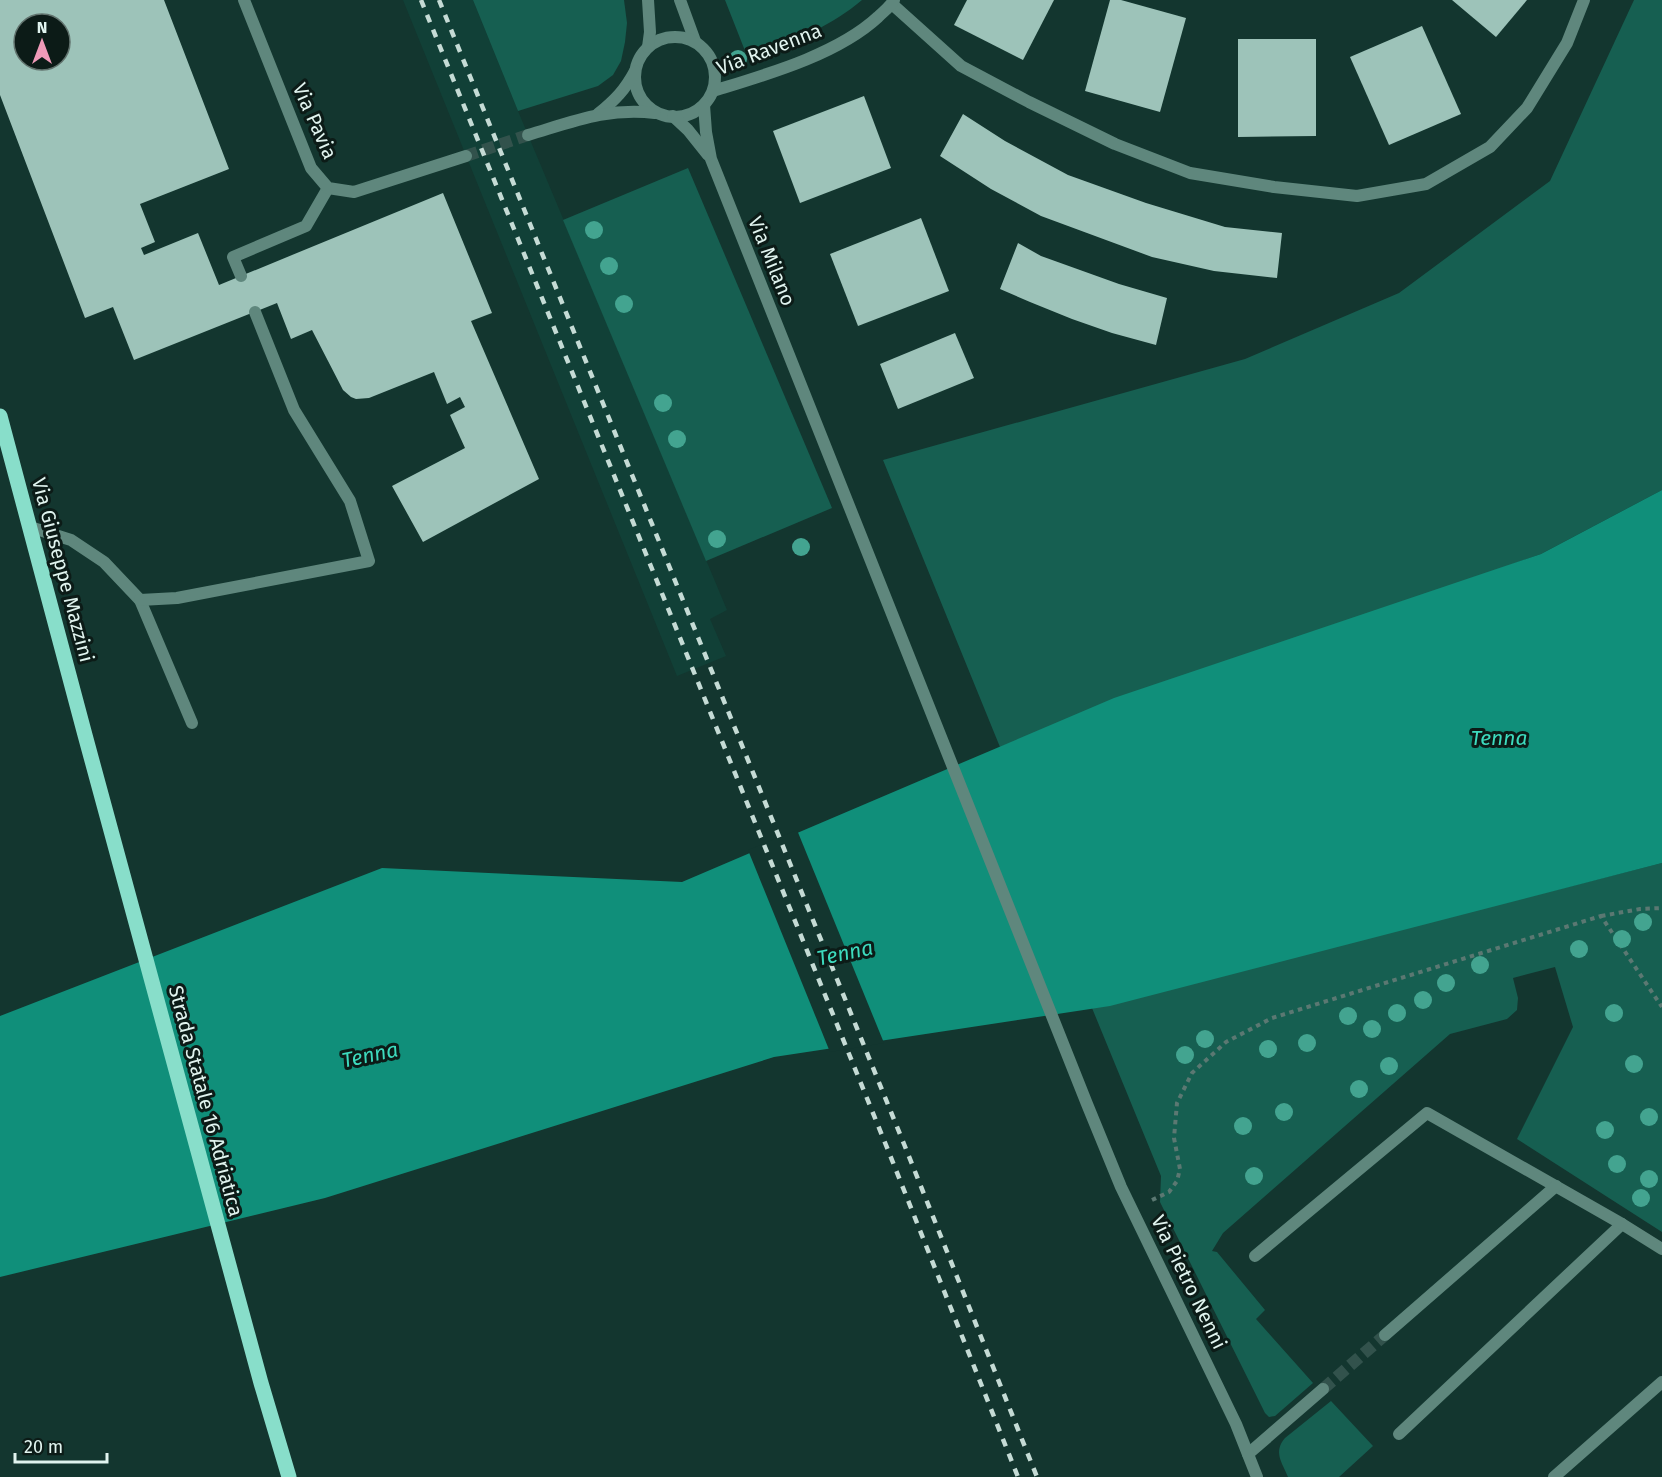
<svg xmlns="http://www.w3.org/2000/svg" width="1662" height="1477" font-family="'Fira Sans',sans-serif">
<rect width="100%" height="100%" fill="#13362f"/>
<!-- built -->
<path fill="#114037" d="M403 0H473L518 111 727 610 710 619 726 656 677 676Z"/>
<!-- green -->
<g fill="#165f51">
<path d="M473 0H624L627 23 625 42 621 61 613 75 598 86 518 111Z"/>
<path d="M725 0H862C829 28 788 43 749 61Z"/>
<path d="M1634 0H1662V490L1541 554 1000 747 883 460 1245 359 1399 293 1550 181Z"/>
<path d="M688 168 832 508 706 561 563 220Z"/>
<path d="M1662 863V1232L1517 1139 1573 1027 1555 967 1513 978 1518 998 1517 1010 1507 1019 1450 1034 1223 1233 1212 1251 1217 1252 1265 1310 1256 1319 1313 1383 1275 1416 1269 1417 1265 1413 1160 1202 1161 1176 1092 1008Z"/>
<path d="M1331 1401 1373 1446 1339 1477H1288C1282 1462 1273 1452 1285 1438Z"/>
</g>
<!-- water -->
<path fill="#108f7a" d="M1662 490V863L1110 1006 774 1057 325 1198 0 1277V1016L382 868 682 882 1114 698 1541 554Z"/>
<!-- pier -->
<path fill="#13362f" d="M797 830 884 1043 830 1052 748 850Z"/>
<!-- building -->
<g fill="#9dc3b9" fill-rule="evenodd">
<path d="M0 0H164L229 169 140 204 155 242 141 248 144 255 198 233 219 285 443 193 492 313 471 321 539 479 423 542 392 486 465 448 450 415 465 407 460 397 447 404 434 372 369 398 356 399 351 397 343 390 312 330 291 339 277 303 134 360 113 307 85 318 0 95ZM24 24H60V60H24Z"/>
<path d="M967 0H1054L1023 60 954 25Z"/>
<path d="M1110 0H1121L1186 18 1160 112 1085 91Z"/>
<path d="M1452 0H1527L1496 37Z"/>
<path d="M1422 26 1461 114 1389 145 1350 57Z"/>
<path d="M1238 39H1316V136L1238 137Z"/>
<path d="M864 96 891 168 800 203 773 131Z"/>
<path d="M963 114 1005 141 1068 175 1146 203 1225 227 1282 233 1277 278 1214 271 1152 257 1041 216 991 189 940 156Z"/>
<path d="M921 218 949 291 858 326 830 254Z"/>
<path d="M1018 243 1041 256 1119 284 1167 298 1156 345 1112 333 1072 319 1030 302 1000 289Z"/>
<path d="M955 333 974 378 898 409 880 364Z"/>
</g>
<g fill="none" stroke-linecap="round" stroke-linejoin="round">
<!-- minor-tunnel -->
<path stroke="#32524c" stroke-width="12" stroke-dasharray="12 6" stroke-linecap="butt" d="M1323 1389 1385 1335"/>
<!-- tertiary-tunnel -->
<path stroke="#32524c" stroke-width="12" stroke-dasharray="12 6" stroke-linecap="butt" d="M466 156 528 135"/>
<!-- path -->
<g stroke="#5b7872" stroke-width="4" stroke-dasharray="4.5 4.5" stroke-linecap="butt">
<path d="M1601 916 1640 909 1662 908"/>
<path d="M1152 1200 1169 1192 1177 1181 1180 1169 1174 1138 1177 1103 1192 1073 1226 1042 1272 1018 1601 916 1662 1007"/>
</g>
<!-- service -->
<g stroke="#5f877d" stroke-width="12">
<path d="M241 276 233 257 306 226 328 188"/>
<path d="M30 527 71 540 104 562 140 600 192 723"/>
<path d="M140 600 177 598 369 561 350 501 294 410 255 312"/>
<path d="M1399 1434 1622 1224"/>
</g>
<!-- minor -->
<g stroke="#5f877d" stroke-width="12">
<path d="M892 4 961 66 1029 102 1115 144 1190 173 1274 187 1357 196 1426 184 1490 147 1527 108 1567 43 1584 0"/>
<path d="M713 91C765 75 837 55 878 17 884 11 890 7 894 0"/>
<path d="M1255 1256 1427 1113 1622 1224 1662 1249"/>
<path d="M1385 1335 1556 1186"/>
<path d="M1248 1454 1323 1389"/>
<path d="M1554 1477 1662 1382"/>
</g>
<!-- tertiary -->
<g stroke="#5f877d" stroke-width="12">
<path d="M244 0 311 168 328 188 354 192 466 156"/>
<path d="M680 0 695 41"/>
<circle cx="675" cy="77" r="40"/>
<path d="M648 47 650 32 648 0"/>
<path d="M704 105 706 132 711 159 1087 1104 1121 1187 1236 1424 1257 1477"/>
<path d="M598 114C615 100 625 90 635 71"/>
<path d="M673 116 688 130 708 155"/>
<path d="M528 135C572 122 608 107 655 113"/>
</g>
<!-- primary -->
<path stroke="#88deca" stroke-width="15" d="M0 416 85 735 261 1383 289 1477"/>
<!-- rail -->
<g stroke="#c5dbd5" stroke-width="4.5" stroke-dasharray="8 8" stroke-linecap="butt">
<path d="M421 0 888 1150 1018 1477"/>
<path d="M439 0 904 1144 1037 1477"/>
</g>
</g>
<!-- trees -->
<g fill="#43a490">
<circle cx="738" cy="59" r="9"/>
<circle cx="594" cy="230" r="9"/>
<circle cx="609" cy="266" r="9"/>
<circle cx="624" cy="304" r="9"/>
<circle cx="663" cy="403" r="9"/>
<circle cx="677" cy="439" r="9"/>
<circle cx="717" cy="539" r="9"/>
<circle cx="801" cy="547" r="9"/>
<circle cx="1643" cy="922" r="9"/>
<circle cx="1622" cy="939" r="9"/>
<circle cx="1579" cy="949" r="9"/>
<circle cx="1480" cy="965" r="9"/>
<circle cx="1446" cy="983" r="9"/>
<circle cx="1423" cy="1000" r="9"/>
<circle cx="1397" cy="1013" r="9"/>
<circle cx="1614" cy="1013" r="9"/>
<circle cx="1348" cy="1016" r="9"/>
<circle cx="1372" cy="1029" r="9"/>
<circle cx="1205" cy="1039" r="9"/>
<circle cx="1307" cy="1043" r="9"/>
<circle cx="1268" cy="1049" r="9"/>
<circle cx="1185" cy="1055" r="9"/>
<circle cx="1634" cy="1064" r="9"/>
<circle cx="1389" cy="1066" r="9"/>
<circle cx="1359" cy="1089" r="9"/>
<circle cx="1284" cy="1112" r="9"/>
<circle cx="1649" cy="1117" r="9"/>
<circle cx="1243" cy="1126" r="9"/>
<circle cx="1605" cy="1130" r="9"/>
<circle cx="1617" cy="1164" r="9"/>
<circle cx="1254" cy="1176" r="9"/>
<circle cx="1649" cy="1179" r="9"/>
<circle cx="1641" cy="1198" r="9"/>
</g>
<g text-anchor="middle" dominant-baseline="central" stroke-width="6" stroke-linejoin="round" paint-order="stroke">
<!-- street labels -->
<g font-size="20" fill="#e1f4ef" stroke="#0c1b17">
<text transform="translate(769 49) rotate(-21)">Via Ravenna</text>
<text transform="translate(315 121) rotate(66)">Via Pavia</text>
<text transform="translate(772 261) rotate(68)">Via Milano</text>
<text transform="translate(63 570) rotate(75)">Via Giuseppe Mazzini</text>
<text transform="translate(206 1101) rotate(75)">Strada Statale 16 Adriatica</text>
<text transform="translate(1189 1282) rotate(64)">Via Pietro Nenni</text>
</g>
<!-- water labels -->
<g font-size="21" font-style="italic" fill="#3ddbbe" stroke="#0c1b17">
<text x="1499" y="738">Tenna</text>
<text transform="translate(845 953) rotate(-12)">Tenna</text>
<text transform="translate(370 1055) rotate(-12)">Tenna</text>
</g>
</g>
<!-- north arrow -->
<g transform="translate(42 42)"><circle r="28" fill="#0c1b17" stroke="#61726d" stroke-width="1.5"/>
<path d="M0-4.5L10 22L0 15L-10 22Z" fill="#ef9ab8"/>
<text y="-9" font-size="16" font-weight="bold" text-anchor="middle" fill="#e1f4ef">N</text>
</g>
<!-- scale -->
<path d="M15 1453v9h92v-9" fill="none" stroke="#e1f4ef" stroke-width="3"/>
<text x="24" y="1453" font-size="18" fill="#e1f4ef" stroke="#0c1b17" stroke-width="4.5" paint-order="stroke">20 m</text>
</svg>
